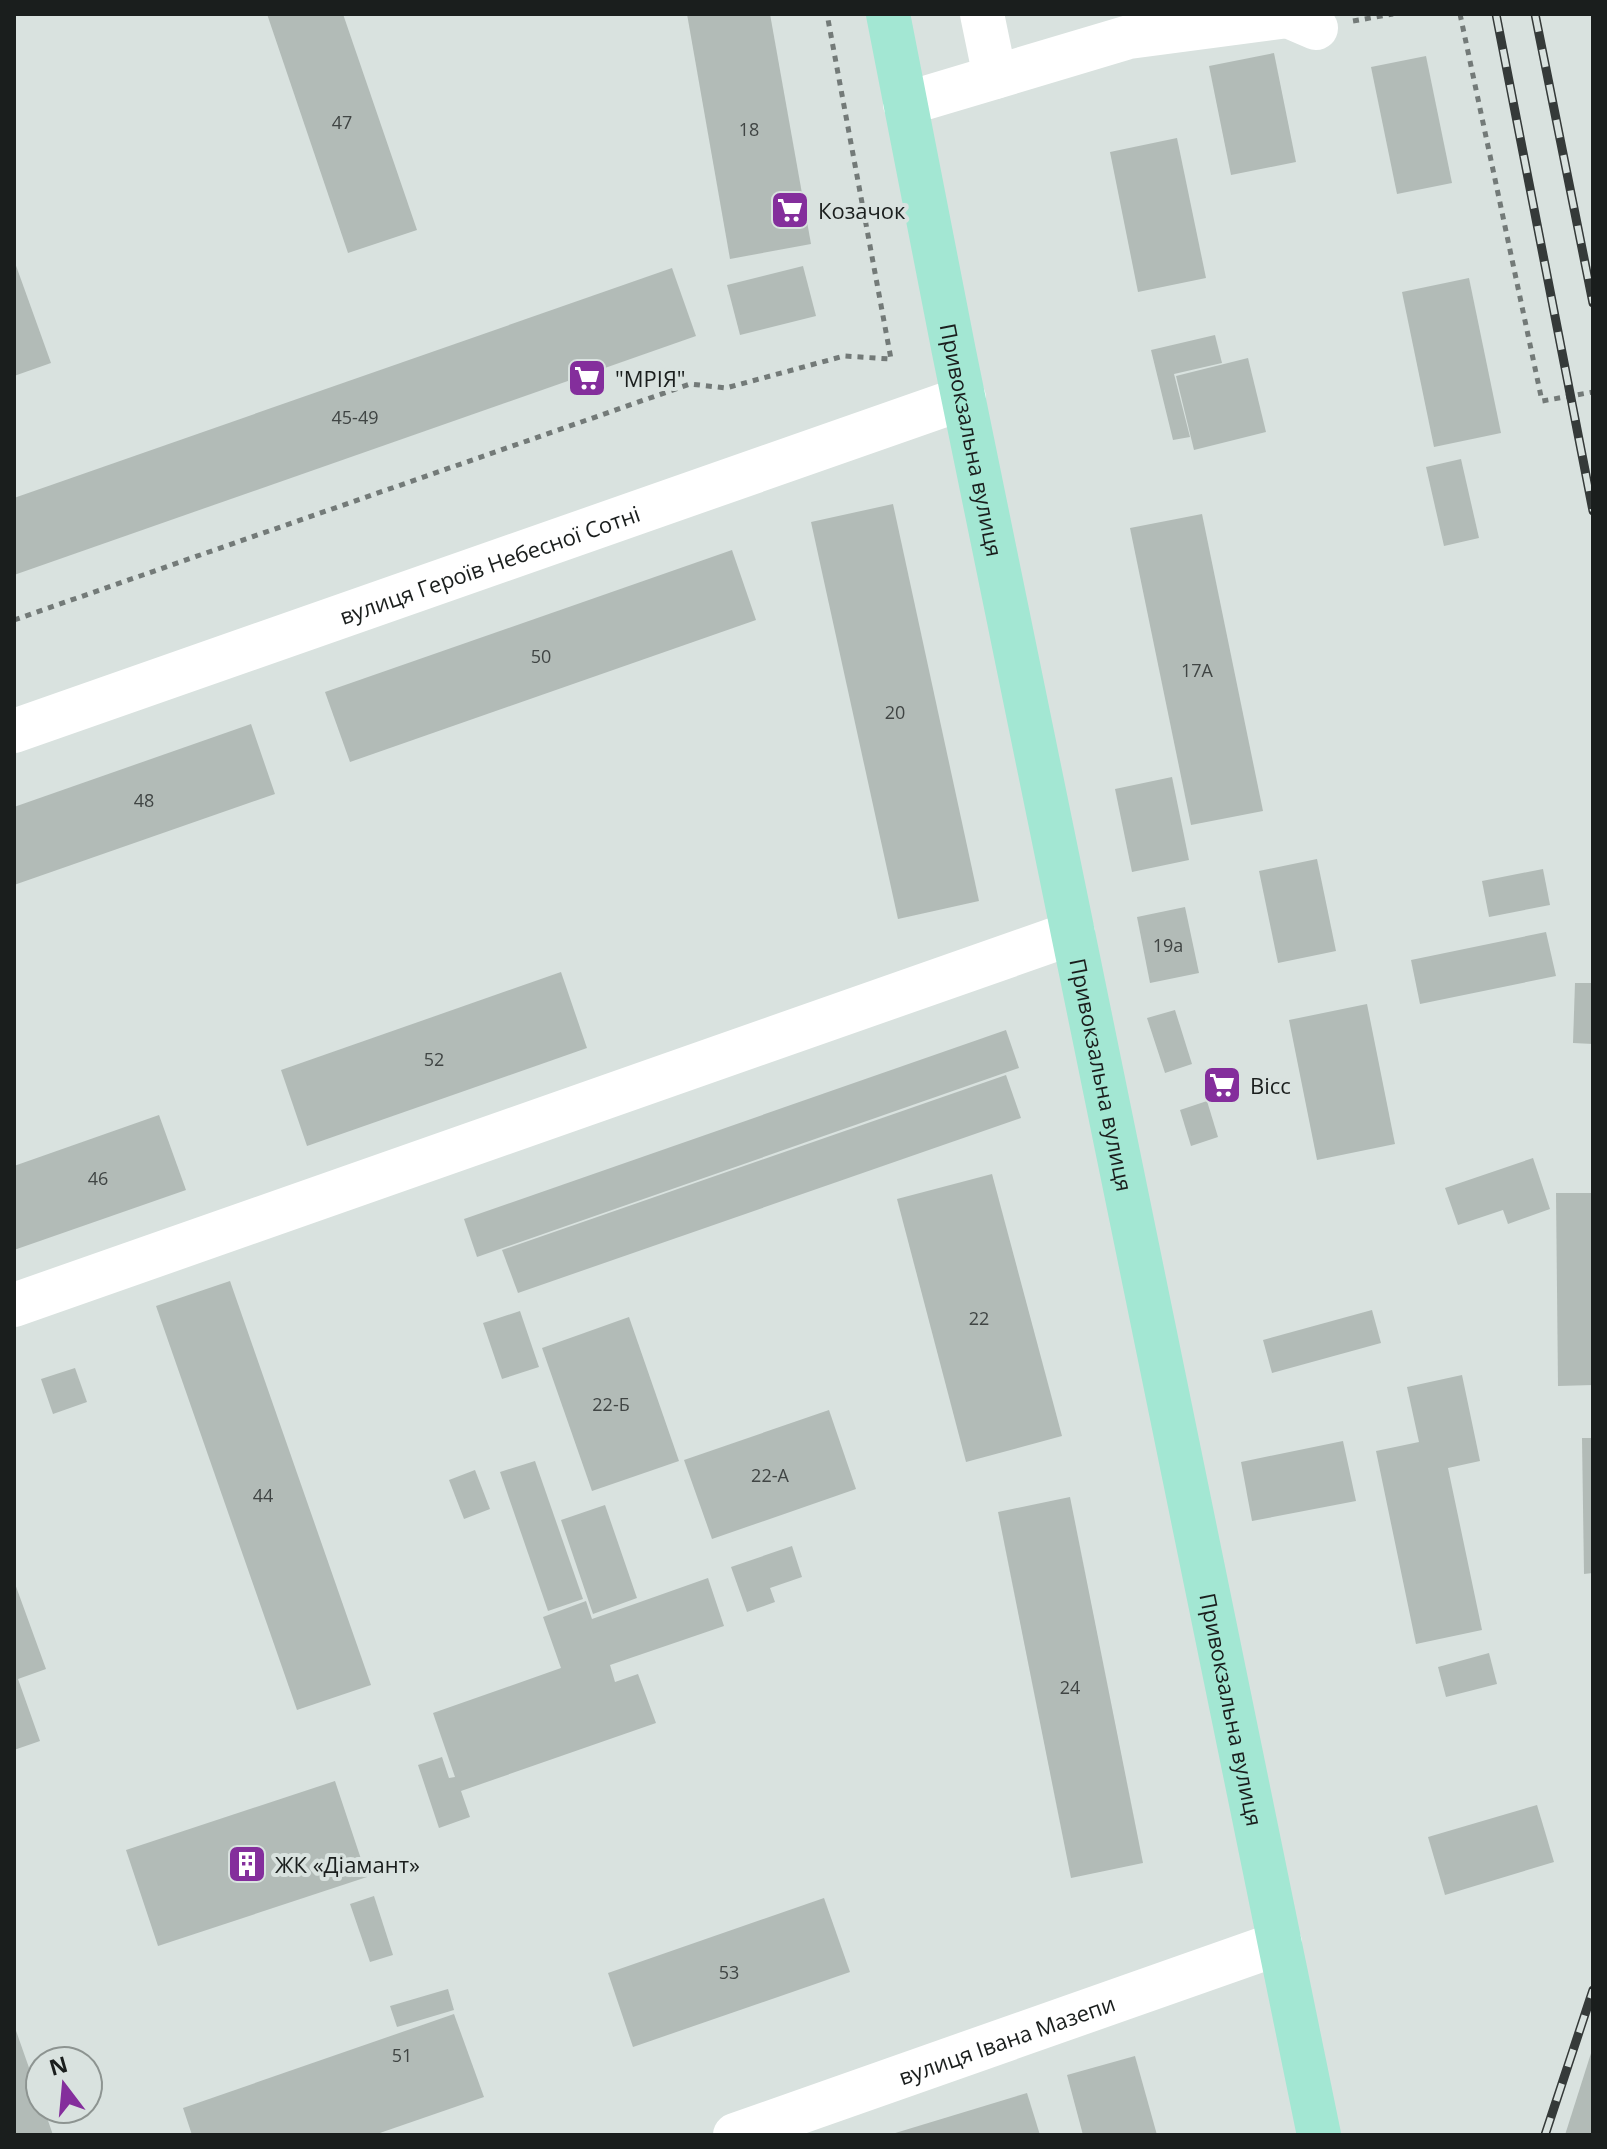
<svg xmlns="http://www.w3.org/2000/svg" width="1607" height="2149" font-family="'Open Sans',sans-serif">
<rect width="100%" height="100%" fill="#d9e2df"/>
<!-- building -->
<g fill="#b2bbb7">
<path d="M267 14H343L417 230 348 253Z"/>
<path d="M687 14H770L811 244 730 259Z"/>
<path d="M1274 53 1296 162 1231 175 1209 66Z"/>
<path d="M1426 56 1452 183 1397 194 1371 67Z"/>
<path d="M1177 138 1206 278 1138 292 1110 152Z"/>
<path d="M14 260 51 363 14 376Z"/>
<path d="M803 266 816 316 740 335 727 285Z"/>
<path d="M672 268 696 336 14 575V498Z"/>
<path d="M1469 278 1501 433 1434 447 1402 292Z"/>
<path d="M1215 335 1222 363 1174 374 1190 437 1173 440 1151 350Z"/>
<path d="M1248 358 1266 432 1194 450 1176 376Z"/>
<path d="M1461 459 1479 538 1444 546 1426 467Z"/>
<path d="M893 504 979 901 898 919 811 522Z"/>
<path d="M1202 514 1263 811 1191 825 1130 528Z"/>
<path d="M732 550 756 620 350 762 325 692Z"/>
<path d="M251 724 275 794 14 885V807Z"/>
<path d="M1172 777 1189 860 1132 872 1115 789Z"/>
<path d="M1317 859 1336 951 1278 963 1259 871Z"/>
<path d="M1543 869 1550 905 1489 917 1482 881Z"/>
<path d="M1185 907 1199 973 1150 983 1137 917Z"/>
<path d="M1546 932 1556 976 1420 1004 1411 960Z"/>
<path d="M561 972 587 1048 307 1146 281 1070Z"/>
<path d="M1575 983H1593V1044L1573 1043Z"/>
<path d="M1367 1004 1395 1144 1317 1160 1289 1020Z"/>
<path d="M1175 1010 1192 1064 1165 1073 1147 1018Z"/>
<path d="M1006 1030 1019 1068 477 1257 464 1219Z"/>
<path d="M1006 1075 1021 1118 518 1293 502 1250Z"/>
<path d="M1207 1101 1218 1137 1191 1146 1180 1110Z"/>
<path d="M159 1115 186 1190 14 1250V1166Z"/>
<path d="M1533 1158 1550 1209 1508 1224 1503 1210 1458 1225 1445 1188Z"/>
<path d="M992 1174 1062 1436 966 1462 897 1199Z"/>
<path d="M1556 1193H1593V1385L1558 1386Z"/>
<path d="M230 1281 371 1685 297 1710 156 1306Z"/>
<path d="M1372 1310 1381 1343 1272 1373 1263 1340Z"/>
<path d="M520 1311 539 1367 502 1379 483 1323Z"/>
<path d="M629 1317 679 1461 592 1491 542 1348Z"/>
<path d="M75 1368 87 1402 53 1414 41 1379Z"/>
<path d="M1462 1375 1480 1461 1448 1468 1482 1630 1416 1644 1376 1451 1419 1442 1407 1387Z"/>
<path d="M829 1410 856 1489 712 1539 684 1460Z"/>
<path d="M1582 1438H1593V1573L1584 1574Z"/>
<path d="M1343 1441 1356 1501 1252 1521 1241 1462Z"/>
<path d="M535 1461 583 1599 548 1611 500 1472Z"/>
<path d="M475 1470 490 1509 464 1519 449 1480Z"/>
<path d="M1070 1497 1143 1863 1071 1878 998 1512Z"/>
<path d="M605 1505 637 1598 593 1614 561 1520Z"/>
<path d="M792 1546 802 1577 770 1588 775 1602 747 1612 731 1567Z"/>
<path d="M708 1578 724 1626 610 1665 615 1682 638 1674 656 1723 461 1791 470 1817 439 1828 418 1765 442 1757 449 1778 455 1777 433 1713 561 1668 543 1617 586 1601 592 1619Z"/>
<path d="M14 1581 46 1669 18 1679 40 1741 14 1750Z"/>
<path d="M1489 1653 1497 1684 1446 1697 1438 1667Z"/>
<path d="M335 1781 367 1877 158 1946 126 1850Z"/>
<path d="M1537 1805 1554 1862 1445 1895 1428 1837Z"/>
<path d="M374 1896 393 1955 370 1962 350 1904Z"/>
<path d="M824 1898 850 1972 633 2047 608 1973Z"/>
<path d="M448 1989 454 2010 397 2027 390 2006Z"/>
<path d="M454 2014 484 2097 374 2135H192L183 2108Z"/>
<path d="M14 2025 40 2099V2109H44L53 2135H14Z"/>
<path d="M1592 2050 1593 2135H1565Z"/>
<path d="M1135 2056 1157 2135H1083L1067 2075Z"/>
<path d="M1027 2093 1040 2135H892V2134Z"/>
</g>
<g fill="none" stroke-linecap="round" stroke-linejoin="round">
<!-- path -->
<g stroke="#737a78" stroke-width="5" stroke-dasharray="6 6" stroke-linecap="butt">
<path d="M1460 14 1542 401 1593 392"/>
<path d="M1353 21 1393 14"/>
<path d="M14 620 690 384 726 388 844 356 891 359 827 14"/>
</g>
<!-- minor -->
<g stroke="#fff" stroke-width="44">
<path d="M982 14 995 77"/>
<path d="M905 104 1129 37 1288 16 1316 28"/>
<path id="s1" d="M14 731 964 398"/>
<path d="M14 1305 1073 933"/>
<path id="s2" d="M735 2135 1280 1943"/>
</g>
<!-- major -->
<path stroke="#a3e7d3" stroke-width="44" id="s3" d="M888 14 954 352 1319 2135"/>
<!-- rail casing -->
<g stroke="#353a39" stroke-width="9">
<g id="rail">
<path d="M1496 14 1593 511"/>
<path d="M1535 14 1593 303"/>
<path d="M1545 2135 1593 1990"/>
</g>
</g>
<!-- rail -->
<use href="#rail" stroke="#d9e2df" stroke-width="6" stroke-dasharray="18" stroke-linecap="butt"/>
</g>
<!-- icons -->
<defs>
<g id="supermarket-square" transform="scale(2)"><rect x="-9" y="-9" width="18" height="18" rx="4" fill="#842e9c" stroke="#d9e2df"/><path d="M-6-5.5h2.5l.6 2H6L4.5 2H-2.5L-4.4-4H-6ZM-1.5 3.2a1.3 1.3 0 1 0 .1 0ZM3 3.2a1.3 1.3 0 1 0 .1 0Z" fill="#fff"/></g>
<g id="building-square" transform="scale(2)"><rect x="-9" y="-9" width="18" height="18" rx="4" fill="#842e9c" stroke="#d9e2df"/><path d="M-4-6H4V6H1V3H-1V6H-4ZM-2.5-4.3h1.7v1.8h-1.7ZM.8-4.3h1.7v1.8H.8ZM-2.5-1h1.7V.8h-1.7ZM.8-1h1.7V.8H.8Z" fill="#fff"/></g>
</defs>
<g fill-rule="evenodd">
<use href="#supermarket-square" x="790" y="210"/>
<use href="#supermarket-square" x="587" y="378"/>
<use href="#supermarket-square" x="1222" y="1085"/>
<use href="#building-square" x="247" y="1864"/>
</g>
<g text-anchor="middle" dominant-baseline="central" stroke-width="8" stroke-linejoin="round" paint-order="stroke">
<!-- number labels -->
<g font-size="18" fill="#404544">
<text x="342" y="122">47</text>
<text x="749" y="129">18</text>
<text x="355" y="417">45-49</text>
<text x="541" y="656">50</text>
<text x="1197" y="670">17А</text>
<text x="895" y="712">20</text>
<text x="144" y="800">48</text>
<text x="1168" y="945">19а</text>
<text x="434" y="1059">52</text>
<text x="98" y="1178">46</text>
<text x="979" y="1318">22</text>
<text x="611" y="1404">22-Б</text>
<text x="770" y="1475">22-А</text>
<text x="263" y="1495">44</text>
<text x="1070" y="1687">24</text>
<text x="729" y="1972">53</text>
<text x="402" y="2055">51</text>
</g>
<!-- poi labels -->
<g font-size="22" fill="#1a1e1d" stroke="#d9e2df" text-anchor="start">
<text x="818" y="210">Козачок</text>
<text x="615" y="378">"МРІЯ"</text>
<text x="1250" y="1085">Вісс</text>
<text x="275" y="1864">ЖК «Діамант»</text>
</g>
<!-- street labels -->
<g font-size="22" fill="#1a1e1d" stroke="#d9e2df">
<text stroke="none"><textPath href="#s3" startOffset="434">Привокзальна вулиця</textPath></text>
<text stroke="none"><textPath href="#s1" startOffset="504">вулиця Героїв Небесної Сотні</textPath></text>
<text stroke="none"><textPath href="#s3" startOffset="1082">Привокзальна вулиця</textPath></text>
<text stroke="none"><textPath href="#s3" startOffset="1730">Привокзальна вулиця</textPath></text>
<text stroke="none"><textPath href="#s2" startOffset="288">вулиця Івана Мазепи</textPath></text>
</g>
</g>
<!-- border -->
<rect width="1607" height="2149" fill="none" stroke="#1a1e1d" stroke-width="32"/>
<!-- north arrow -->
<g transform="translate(64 2085) rotate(344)"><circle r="38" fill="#d9e2df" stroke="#8d9491" stroke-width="2"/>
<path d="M0-6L14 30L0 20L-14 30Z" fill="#842e9c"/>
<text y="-12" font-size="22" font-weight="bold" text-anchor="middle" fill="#1a1e1d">N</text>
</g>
</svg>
